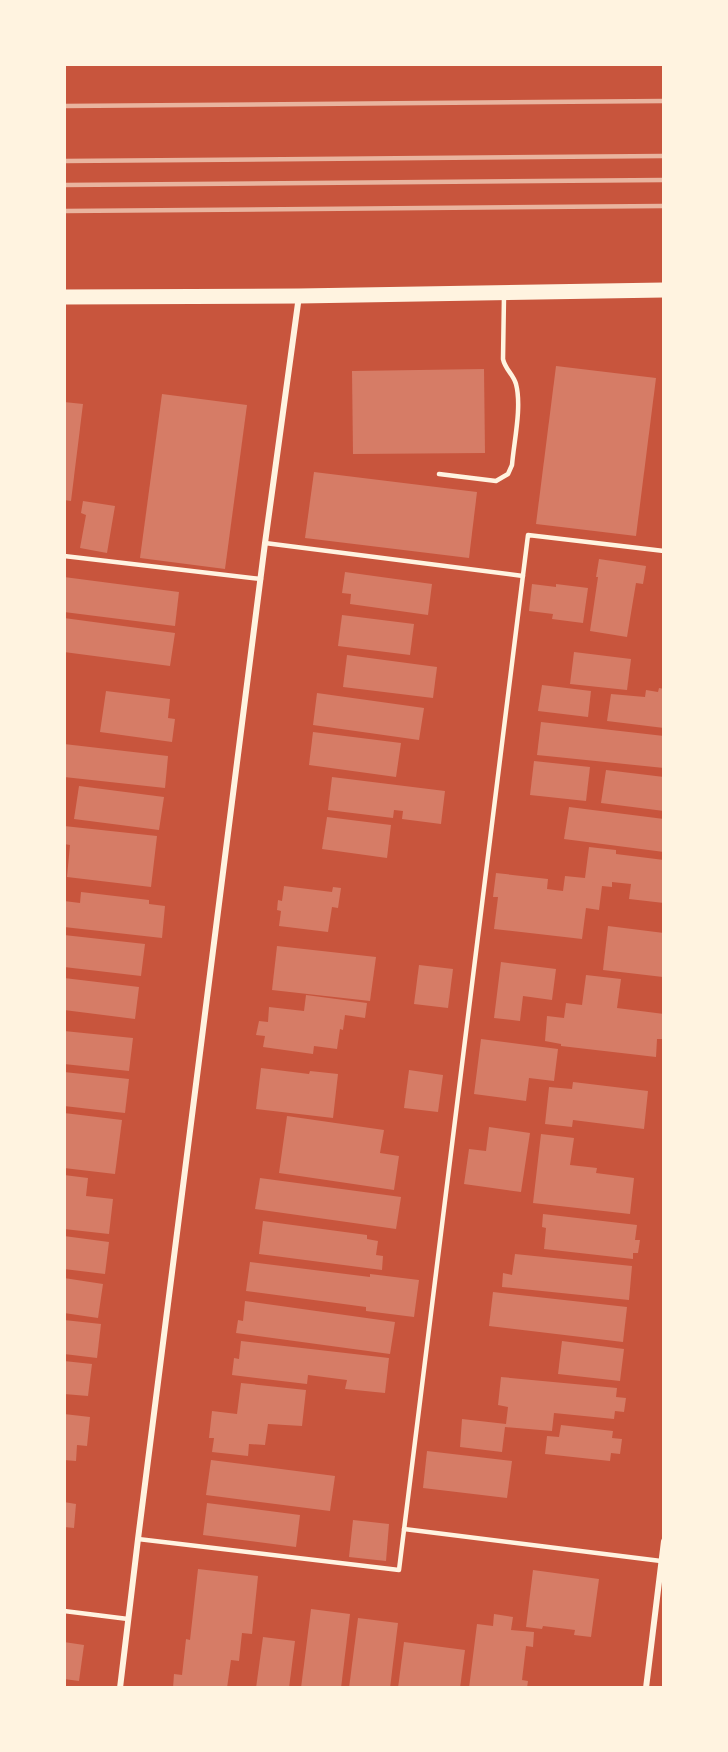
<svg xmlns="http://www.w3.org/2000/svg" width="728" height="1752" font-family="'DejaVu Sans',sans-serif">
<rect width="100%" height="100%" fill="#c8553d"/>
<!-- building -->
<g fill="#d67c66">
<path d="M556 366 656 378 636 536 536 524Z"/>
<path d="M484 369 485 453 353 454 352 371Z"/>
<path d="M162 394 247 405 225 569 140 558Z"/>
<path d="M64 402 83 404 71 501 64 500Z"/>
<path d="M314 472 477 492 469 558 305 538Z"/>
<path d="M83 501 115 506 107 553 80 548 86 515 81 513Z"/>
<path d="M599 559 646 566 643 584 636 583 627 637 590 631 598 577H596Z"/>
<path d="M345 572 432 584 428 615 350 604 351 594 342 593Z"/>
<path d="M64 577 179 592 175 626 64 612Z"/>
<path d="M532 584 556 587V584L588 588 583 623 552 619 553 614 529 611Z"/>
<path d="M342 615 414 624 410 655 338 646Z"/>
<path d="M64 618 175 633 170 666 64 652Z"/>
<path d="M574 652 631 659 627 690 570 684Z"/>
<path d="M347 655 437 667 433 698 343 687Z"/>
<path d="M542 685 591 691 588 717 538 711Z"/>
<path d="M659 688 664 689V728L607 721 611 694 645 697 646 690 658 692Z"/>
<path d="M106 691 170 699 168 718 175 719 172 742 100 732Z"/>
<path d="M317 693 424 708 419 740 313 725Z"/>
<path d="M541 722 664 736V768L537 755Z"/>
<path d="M313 732 401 743 396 777 309 765Z"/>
<path d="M64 744 168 756 165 788 64 777Z"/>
<path d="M534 761 590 767 586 801 530 795Z"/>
<path d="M606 770 664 777V811L601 803Z"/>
<path d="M332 777 445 791 441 824 402 819 403 811 394 810 393 818 328 810Z"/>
<path d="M79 786 164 797 159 830 74 819Z"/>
<path d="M569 807 664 819V852L564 839Z"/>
<path d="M327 817 391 825 387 858 322 849Z"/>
<path d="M64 826 157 836 151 887 67 877 70 845 64 844Z"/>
<path d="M589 847 616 850V854L664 860V903L629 899 631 884 612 882V887L602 886 599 910 586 908 582 939 494 929 498 897H493L496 873 548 879 547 889 563 891 565 876 585 878Z"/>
<path d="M284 886 332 892 333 887 341 888 338 908 332 907 328 932 279 926 281 911 277 910 278 900 282 901Z"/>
<path d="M81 892 149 900V904L165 906 162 938 64 927V901L80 903Z"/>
<path d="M608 926 664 933 663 977 603 970Z"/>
<path d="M64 935 145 944 141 976 64 967Z"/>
<path d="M277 946 376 957 370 1001 272 990Z"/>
<path d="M501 962 556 969 552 1000 523 996 520 1021 494 1018Z"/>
<path d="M419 965 453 969 448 1008 414 1004Z"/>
<path d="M586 975 621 979 617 1008 664 1014 663 1039H657L656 1057 561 1046V1044L545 1041 547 1016 564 1018 566 1003 582 1005Z"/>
<path d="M64 978 139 987 135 1019 64 1010Z"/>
<path d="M306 995 367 1003 365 1018 345 1015 343 1030 340 1029 337 1049 314 1046 313 1054 263 1047 265 1036 256 1035 259 1021 268 1022 269 1007 304 1011Z"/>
<path d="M64 1031 133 1038 129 1071 64 1064Z"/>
<path d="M481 1039 558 1049 554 1081 529 1078 526 1101 474 1094Z"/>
<path d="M261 1068 309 1074 310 1071 338 1074 333 1118 256 1109Z"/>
<path d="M409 1070 443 1075 438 1112 404 1108Z"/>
<path d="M64 1072 129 1079 125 1113 64 1106Z"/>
<path d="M573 1082 648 1091 644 1129 573 1120 572 1127 545 1124 549 1087 572 1089Z"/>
<path d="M64 1113 122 1120 115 1174 64 1168Z"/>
<path d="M287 1116 384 1130 380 1153 399 1156 394 1190 279 1173Z"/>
<path d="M489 1127 530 1133 521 1192 464 1184 469 1149 486 1151Z"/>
<path d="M541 1134 574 1138 570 1165 597 1168 596 1173 634 1178 630 1214 533 1203Z"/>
<path d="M64 1175 88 1178 86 1196 113 1199 109 1234 64 1229Z"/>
<path d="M260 1178 401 1197 396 1229 255 1209Z"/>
<path d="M543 1214 637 1225 635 1240H640L638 1253H633V1259L544 1249 546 1228 542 1227Z"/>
<path d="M263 1221 367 1235V1239L378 1241 376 1255 383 1256 382 1270 259 1254Z"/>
<path d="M64 1236 109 1242 105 1274 64 1269Z"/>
<path d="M515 1254 632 1266 629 1300 502 1287 503 1273 512 1275Z"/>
<path d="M250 1262 370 1277V1274L419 1280 414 1317 366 1311V1307L246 1291Z"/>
<path d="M64 1278 103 1284 98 1318 64 1313Z"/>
<path d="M493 1292 627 1307 623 1342 489 1326Z"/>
<path d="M245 1301 395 1322 390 1354 236 1333 238 1320 243 1321Z"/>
<path d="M64 1320 101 1324 97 1358 64 1354Z"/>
<path d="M241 1341 389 1358 385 1393 345 1389 347 1380 308 1375 307 1384 232 1375 234 1358 239 1359Z"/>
<path d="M562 1341 624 1349 620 1381 558 1374Z"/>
<path d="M64 1361 92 1364 88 1396 64 1394Z"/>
<path d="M501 1377 617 1388 616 1397 626 1398 624 1412 615 1411 614 1419 554 1413 552 1431 505 1427 502 1452 460 1447 462 1419 506 1424 508 1407 498 1405Z"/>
<path d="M241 1383 306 1390 302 1426 268 1424 265 1445 249 1444 248 1456 212 1452 214 1438H209L212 1411 237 1414Z"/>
<path d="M64 1414 90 1417 87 1446 77 1445 76 1461 64 1460Z"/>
<path d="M561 1425 613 1431 612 1438 622 1439 620 1454 611 1453 610 1461 545 1454 547 1436 559 1437Z"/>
<path d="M427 1451 512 1461 507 1498 423 1488Z"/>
<path d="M211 1460 335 1476 330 1511 206 1495Z"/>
<path d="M64 1502 76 1504 74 1528 64 1527Z"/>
<path d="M207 1503 300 1515 296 1547 203 1535Z"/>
<path d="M353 1520 389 1524 386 1561 349 1557Z"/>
<path d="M198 1569 258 1576 252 1634 242 1633 239 1661 231 1660 227 1688H173L174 1674 182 1675 186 1639 190 1640Z"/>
<path d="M533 1570 599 1579 591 1637 574 1635 575 1630 543 1626 542 1629 526 1627Z"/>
<path d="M311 1609 350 1614 341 1688H301Z"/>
<path d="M494 1614 513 1617 511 1630 534 1632 533 1647 526 1646 522 1680 528 1681 527 1688H469L477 1624 493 1626Z"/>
<path d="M358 1618 398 1623 390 1688H349Z"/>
<path d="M263 1637 295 1641 289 1688H256Z"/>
<path d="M64 1642 84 1645 79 1681 64 1679Z"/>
<path d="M404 1642 465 1650 460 1688H398Z"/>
</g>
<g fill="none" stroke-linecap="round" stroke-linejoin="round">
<!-- service -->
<g stroke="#fff3e0" stroke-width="4.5">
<path d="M439 474 496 481 508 474 512 465C514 441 522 407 516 384 513 374 505 369 503 359L504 296"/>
<path d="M265 543 523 576"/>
<path d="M64 556 261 579"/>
<path d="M404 1529 661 1561"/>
<path d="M138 1539 399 1570 528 535 664 551"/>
<path d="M64 1611 128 1619"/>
</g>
<!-- minor -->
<g stroke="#fff3e0" stroke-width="6">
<path d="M120 1688 138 1539 265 543 299 296"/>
<path d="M646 1688 664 1541"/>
</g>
<!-- primary -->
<path stroke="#fff3e0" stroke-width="15" d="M64 297 299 296 664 290"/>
<!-- rail -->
<g stroke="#e9b49f" stroke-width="4.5">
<path d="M64 106 664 101"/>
<path d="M64 161 664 156"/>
<path d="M64 185 664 180"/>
<path d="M64 211 664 206"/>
</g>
</g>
<!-- border -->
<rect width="728" height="1752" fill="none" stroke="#fff3e0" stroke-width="132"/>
</svg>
